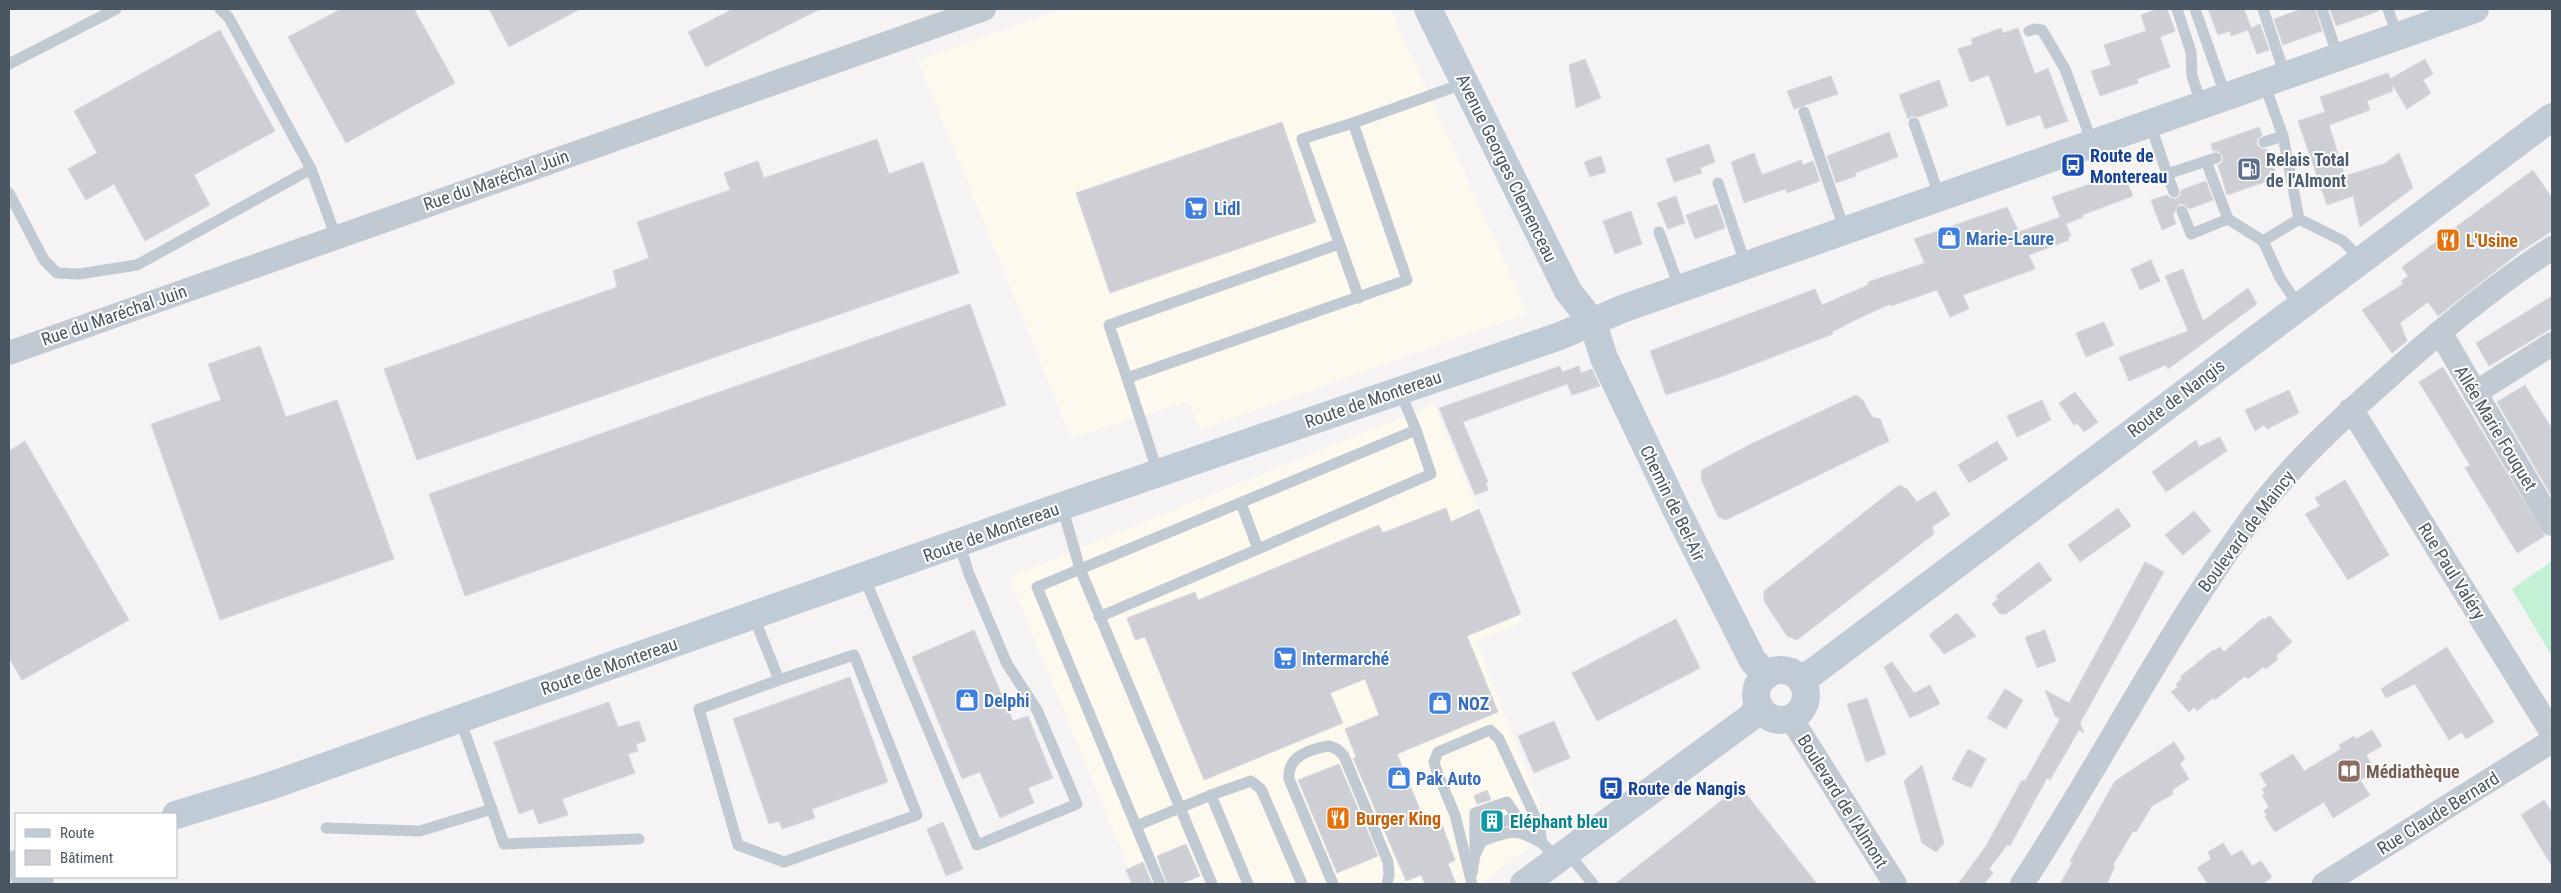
<svg xmlns="http://www.w3.org/2000/svg" width="2561" height="893" font-family="'Roboto Condensed',sans-serif">
<rect width="100%" height="100%" fill="#f5f3f3"/>
<!-- commercial -->
<g fill="#fdf9ef">
<path d="M1063 9H1390L1528 313 1200 430 1189 401 1071 438 918 60Z"/>
<path d="M1434 404 1524 621 1476 641 1550 831 1480 884H1135L1009 577Z"/>
</g>
<!-- green -->
<path fill="#c3f1d5" d="M2552 561V656L2512 589Z"/>
<!-- building -->
<g fill="#cdcfd5" stroke="#d7d9de">
<path d="M341 9H414L455 83 346 143 288 37Z"/>
<path d="M489 9H580L509 47Z"/>
<path d="M733 9H820L706 67 688 32Z"/>
<path d="M2157 9H2167L2175 31 2160 37 2170 67 2137 79 2138 83 2100 96 2091 71 2111 65 2104 45 2146 31 2141 15Z"/>
<path d="M2208 9H2244L2251 28 2260 24 2269 50 2257 54 2248 30 2231 36 2230 31 2218 35Z"/>
<path d="M2301 9H2315L2322 31 2283 45 2274 19Z"/>
<path d="M2330 9H2378L2379 11 2336 26Z"/>
<path d="M2001 28 2003 33 2018 28 2035 74 2048 68 2068 121 2045 129 2040 115 2007 126 1989 75 1970 82 1958 49 1973 44 1971 39Z"/>
<path d="M220 30 275 131 194 175 210 205 145 241 114 184 86 200 68 169 97 153 74 111Z"/>
<path d="M1585 59 1601 98 1576 108 1569 65Z"/>
<path d="M2425 59 2433 74 2423 80 2431 93 2407 109 2392 84 2393 91 2367 101 2370 110 2329 125 2345 176 2384 164 2399 153 2413 188 2360 227 2353 196 2327 205 2298 121 2325 112 2320 97 2388 73 2390 79Z"/>
<path d="M1831 76 1838 94 1794 109 1787 91Z"/>
<path d="M1939 80 1948 106 1918 117 1912 116 1908 119 1899 95Z"/>
<path d="M1282 122 1316 222 1110 293 1076 193Z"/>
<path d="M2259 127 2262 135 2257 140V145L2262 149H2267L2277 178 2227 195 2218 165 2222 163 2223 156 2218 151H2213L2211 144Z"/>
<path d="M1889 132 1898 157 1855 173 1856 176 1836 183 1827 156Z"/>
<path d="M877 139 889 174 923 162 959 273 417 460 384 369 617 287 613 271 649 258 637 222 730 190 724 173 758 161 764 178Z"/>
<path d="M1709 144 1715 162 1700 168 1702 173 1674 182 1666 159Z"/>
<path d="M1754 153 1762 175 1801 160 1803 165 1813 161 1820 181 1787 193 1785 189 1744 203 1731 162Z"/>
<path d="M1601 156 1606 172 1590 177 1584 162Z"/>
<path d="M2533 170 2552 198V231L2521 251 2438 316 2428 302 2400 323 2407 341 2392 353 2362 310 2403 284 2401 281 2408 276 2402 267Z"/>
<path d="M2123 173 2133 196 2082 215 2083 217 2066 224 2071 236 2068 237 2069 240 2029 255 2035 269 1963 295 1969 309 1950 317 1937 290 1891 306 1890 304 1855 320 1832 332 1833 334 1723 376 1666 395 1650 351 1815 289 1822 305 1868 285V282L1925 263 1914 239 2007 207 2019 232 2060 217 2052 197Z"/>
<path d="M2206 181 2213 200 2189 209 2184 204H2179L2173 215 2176 224 2162 230 2151 200 2167 195 2170 198 2176 199 2180 196 2181 190Z"/>
<path d="M1676 196 1685 223 1668 229 1657 203Z"/>
<path d="M1717 204 1725 228 1695 239 1686 215Z"/>
<path d="M1631 211 1642 244 1615 254 1603 221Z"/>
<path d="M2151 260 2160 281 2140 290 2131 269Z"/>
<path d="M2183 269 2203 321 2248 288 2257 304 2168 369 2166 365 2129 381 2119 357 2188 331 2165 276Z"/>
<path d="M2552 296V328L2489 366 2476 343Z"/>
<path d="M970 304 1006 405 465 596 429 494Z"/>
<path d="M2104 322 2114 345 2086 357 2076 333Z"/>
<path d="M260 346 286 417 337 400 394 559 220 620 151 424 221 400 208 364Z"/>
<path d="M1560 366 1562 372 1579 366 1581 373 1592 369 1600 386 1572 395 1567 384 1463 422 1488 482 1486 483 1488 490 1475 495 1439 408Z"/>
<path d="M2443 367 2545 536 2517 553 2465 468 2470 465 2419 382Z"/>
<path d="M2525 385 2552 429V497L2497 402Z"/>
<path d="M2289 390 2299 413 2267 429 2264 425 2255 431 2245 410Z"/>
<path d="M2075 392 2098 422 2084 432 2077 423 2074 425 2059 403Z"/>
<path d="M1856 395 1863 400 1872 417 1880 419 1889 441 1726 520 1718 517 1701 479 1702 470 1751 444Z"/>
<path d="M2042 400 2051 420 2017 437 2007 416Z"/>
<path d="M2220 437 2227 451 2166 492 2152 472 2196 440 2199 447Z"/>
<path d="M25 441 129 620 22 680 9 658V451Z"/>
<path d="M1997 441 2008 459 1969 483 1958 465Z"/>
<path d="M2345 480 2389 555 2348 580 2305 514 2320 506 2315 498Z"/>
<path d="M1899 485 1907 489 1917 502 1935 491 1950 515 1932 527 1934 534 1797 640 1787 636 1764 601V591Z"/>
<path d="M1446 508 1451 522 1479 509 1521 614 1467 636 1498 712 1397 754 1426 824 1440 819 1455 860 1448 864 1456 884H1425L1421 875 1406 881 1353 758 1356 757 1345 729 1379 715 1365 679 1330 693 1343 723 1204 780 1145 637 1135 640 1127 618 1195 592 1198 600 1379 525 1383 533Z"/>
<path d="M2118 508 2131 526 2080 562 2068 545Z"/>
<path d="M2194 511 2211 531 2183 555 2165 535Z"/>
<path d="M2039 562 2052 580 2006 614H2000L1992 604 1998 599 1996 596Z"/>
<path d="M2145 562 2164 572 2080 723 2084 733 2079 730 2050 780 2047 778 2010 846 2007 845 1989 869 1993 873 1984 884H1958L1986 846 2022 780 2025 781 2060 719 2055 716 2045 690 2069 703Z"/>
<path d="M1957 613 1976 636 1944 654 1929 635Z"/>
<path d="M2270 616 2292 642 2276 656 2278 659 2266 669 2263 667 2248 679 2245 676 2215 700 2213 698 2197 711 2194 707 2189 712 2171 692 2178 687 2176 684 2182 679 2180 677 2213 650 2214 651 2220 647 2224 652 2263 618 2264 620Z"/>
<path d="M1676 619 1700 668 1597 721 1572 673Z"/>
<path d="M974 630 1013 721 1028 716 1053 778 1028 788 1034 803 1000 818 980 772 962 779 912 657Z"/>
<path d="M2045 630 2056 661 2037 668 2025 637Z"/>
<path d="M2447 647 2494 722 2466 739 2462 732 2449 740 2415 684 2386 698 2381 689Z"/>
<path d="M1892 662 1914 693 1930 685 1940 704 1910 718 1884 667Z"/>
<path d="M850 677 888 782 812 809 815 818 782 829 779 821 769 824 733 719Z"/>
<path d="M2005 689 2023 700 2006 729 1987 718Z"/>
<path d="M1867 698 1886 754 1866 762 1847 704Z"/>
<path d="M609 702 618 727 639 721 646 741 636 744 638 751 628 754 635 773 562 799 568 815 539 824 533 809 519 814 494 742Z"/>
<path d="M1554 721 1570 758 1534 773 1518 736Z"/>
<path d="M2372 730 2382 746 2366 755 2376 771 2360 780 2370 795 2333 818 2324 802 2275 832 2265 817 2267 815 2264 811 2269 807 2262 795 2265 794 2262 789 2267 786 2260 774 2293 754 2304 771 2341 749 2339 745 2354 736 2356 739Z"/>
<path d="M2174 742 2185 758 2180 764 2189 779 2172 790 2173 794 2152 806 2136 832 2133 831 2113 865 2115 866 2107 884H2060L2072 863 2070 861 2115 781Z"/>
<path d="M1968 749 1986 759 1971 788 1952 779Z"/>
<path d="M1339 764 1378 856 1337 873 1298 780Z"/>
<path d="M1922 765 1944 843 1936 852 1922 843 1904 781Z"/>
<path d="M1740 786 1817 884H1615L1647 859Z"/>
<path d="M1487 790 1491 800 1477 804 1474 796Z"/>
<path d="M2544 800 2552 813V866L2521 815Z"/>
<path d="M943 822 963 869 946 876 927 829Z"/>
<path d="M2223 843 2231 856 2242 850 2252 866 2261 861 2272 877 2263 884H2208L2197 868 2211 859 2208 852Z"/>
<path d="M1186 844 1200 876 1181 884H1167L1157 856Z"/>
<path d="M1143 862 1152 884H1132L1126 870Z"/>
</g>
<g fill="none" stroke-linecap="round" stroke-linejoin="round">
<!-- lane -->
<g stroke="#c1cad2" stroke-width="11">
<path d="M220 9 229 18 311 169 336 237"/>
<path d="M2177 9 2191 52 2192 76 2202 106"/>
<path d="M2195 9 2226 97"/>
<path d="M2263 9 2285 75"/>
<path d="M2322 9 2338 57"/>
<path d="M2388 9 2398 37"/>
<path d="M2029 31 2034 29 2042 30 2065 69 2093 145"/>
<path d="M9 64 116 9"/>
<path d="M2264 83 2283 136 2264 142"/>
<path d="M1804 112 1845 231"/>
<path d="M1353 123 1302 139 1359 298"/>
<path d="M1914 123 1940 198"/>
<path d="M2150 123 2167 174 2216 158"/>
<path d="M2283 136 2299 219"/>
<path d="M2206 161 2228 219 2263 241"/>
<path d="M2167 174 2174 192"/>
<path d="M1718 183 1746 266"/>
<path d="M9 193 44 260 57 273 79 274 137 265 311 169"/>
<path d="M2182 211 2191 234 2228 219"/>
<path d="M1659 232 1680 289"/>
<path d="M2299 306 2280 278 2263 241 2299 219 2343 241 2362 260"/>
<path d="M1127 378 1109 325 1339 244"/>
<path d="M1158 473 1127 378 1407 280 1353 123 1465 83"/>
<path d="M1241 503 1258 549 1431 474 1416 430"/>
<path d="M1062 506 1080 569 1212 884"/>
<path d="M864 577 977 845 1077 804 1037 710 1007 664 969 574 959 543"/>
<path d="M753 615 779 680 699 709 738 845 784 862 917 815 854 655 779 680"/>
<path d="M1099 617 1258 549"/>
<path d="M460 719 504 844 639 839"/>
<path d="M1211 795 1251 781 1261 789 1302 884"/>
<path d="M1136 826 1160 884"/>
<path d="M326 828 420 831 492 809"/>
<path d="M1475 832V813L1507 802 1517 817"/>
<path d="M1475 851V832L1517 817 1523 832"/>
<path d="M1567 852 1593 884"/>
<path d="M1472 873 1475 855 1482 841C1512 831 1513 827 1542 843"/>
<path d="M1248 884 1211 795 1136 826 1037 587 1416 430 1400 391"/>
<path d="M1333 884 1289 779C1287 756 1310 749 1329 746L1337 749 1344 756 1388 862 1389 875 1387 884"/>
<path d="M1472 884 1455 815 1437 772 1434 762 1438 752 1490 730 1499 739 1539 825 1542 843 1558 859"/>
</g>
<!-- street -->
<g stroke="#c1cad2" stroke-width="24">
<path d="M2440 332 2552 524"/>
<path d="M9 353 984 9"/>
<path d="M2475 393 2552 344"/>
<path d="M2350 410 2360 423 2552 733"/>
<path d="M1791 718 1895 884"/>
<path d="M2022 884C2104 760 2170 625 2260 507 2296 460 2340 420 2384 381 2437 333 2492 287 2552 248"/>
<path d="M2324 884 2552 741"/>
</g>
<!-- secondary -->
<g stroke="#c1cbd6" stroke-width="28">
<path d="M1428 9 1568 291 1593 323 1604 358 1676 509 1753 661 1767 675"/>
<circle cx="1781" cy="695" r="25"/>
<path d="M1800 678 1812 673 2552 117"/>
<path d="M176 815 270 786 1062 506 1560 336 1622 309 2475 9"/>
<path d="M9 867 16 864"/>
<path d="M26 884 40 877"/>
<path d="M1524 884 1751 717 1759 706"/>
</g>
</g>
<!-- icons -->
<defs>
<g id="bus-square" transform="scale(1.25)"><rect x="-9" y="-9" width="18" height="18" rx="4" fill="#1a4fb4" stroke="#fff"/><path d="M-5-6H5V4H4V6H2V4H-2V6H-4V4H-5ZM-3.5-4V0h7V-4ZM-3.5 1.2v1.5H-2V1.2ZM2 1.2v1.5H3.5V1.2Z" fill="#fff"/></g>
<g id="fuel-square" transform="scale(1.25)"><rect x="-9" y="-9" width="18" height="18" rx="4" fill="#5c6f8a" stroke="#fff"/><path d="M-5.5-6h7V0h2V4h1.3V-2.5L3-4.5l.8-.8L6-3V5H2.5V1h-1V6h-7ZM-4.2-4.7v3.2H.2V-4.7Z" fill="#fff"/></g>
<g id="supermarket-square" transform="scale(1.25)"><rect x="-9" y="-9" width="18" height="18" rx="4" fill="#3f7fe0" stroke="#fff"/><path d="M-6-5.5h2.5l.6 2H6L4.5 2H-2.5L-4.4-4H-6ZM-1.5 3.2a1.3 1.3 0 1 0 .1 0ZM3 3.2a1.3 1.3 0 1 0 .1 0Z" fill="#fff"/></g>
<g id="shop-square" transform="scale(1.25)"><rect x="-9" y="-9" width="18" height="18" rx="4" fill="#3f7fe0" stroke="#fff"/><path d="M-5-2.5h2.3a2.7 3.5 0 0 1 5.4 0H5L5.5 6h-11ZM-1.5-2.5h3a1.5 2.3 0 0 0-3 0Z" fill="#fff"/></g>
<g id="restaurant-square" transform="scale(1.25)"><rect x="-9" y="-9" width="18" height="18" rx="4" fill="#e8710a" stroke="#fff"/><path d="M-5-6h1v4h1v-4h1v4h1v-4h1v5L-1.5 .5V6h-2V.5L-5-1ZM5-6V6H3V1.5H1.5Q1.5-4 5-6Z" fill="#fff"/></g>
<g id="library-square" transform="scale(1.25)"><rect x="-9" y="-9" width="18" height="18" rx="4" fill="#8d6e63" stroke="#fff"/><path d="M-6-4Q-3-5.5-.7-3.5V5Q-3 3-6 4ZM6-4Q3-5.5 .7-3.5V5Q3 3 6 4Z" fill="#fff"/></g>
<g id="building-square" transform="scale(1.25)"><rect x="-9" y="-9" width="18" height="18" rx="4" fill="#0f9aa8" stroke="#fff"/><path d="M-4-6H4V6H1V3H-1V6H-4ZM-2.5-4.3h1.7v1.8h-1.7ZM.8-4.3h1.7v1.8H.8ZM-2.5-1h1.7V.8h-1.7ZM.8-1h1.7V.8H.8Z" fill="#fff"/></g>
</defs>
<g fill-rule="evenodd">
<use href="#bus-square" x="2073" y="165"/>
<use href="#fuel-square" x="2249" y="169"/>
<use href="#supermarket-square" x="1196" y="208"/>
<use href="#shop-square" x="1949" y="238"/>
<use href="#restaurant-square" x="2448" y="240"/>
<use href="#supermarket-square" x="1285" y="658"/>
<use href="#shop-square" x="967" y="700"/>
<use href="#shop-square" x="1440" y="703"/>
<use href="#library-square" x="2349" y="771"/>
<use href="#shop-square" x="1399" y="778"/>
<use href="#bus-square" x="1611" y="788"/>
<use href="#restaurant-square" x="1338" y="818"/>
<use href="#building-square" x="1492" y="821"/>
</g>
<g text-anchor="middle" dominant-baseline="central" stroke-width="4" stroke-linejoin="round" paint-order="stroke">
<!-- transit labels -->
<g font-size="18" font-weight="bold" fill="#164399" stroke="#fff" text-anchor="start">
<text x="2090" y="155">Route de<tspan x="2090" dy="21">Montereau</tspan></text>
<text x="1628" y="788">Route de Nangis</text>
</g>
<!-- service labels -->
<g font-size="18" font-weight="bold" fill="#4e5e75" stroke="#fff" text-anchor="start">
<text x="2266" y="159">Relais Total<tspan x="2266" dy="21">de l'Almont</tspan></text>
</g>
<!-- street labels -->
<g font-size="18" fill="#4a5661" stroke="#fff">
<text transform="translate(1507 168) rotate(64)">Avenue Georges Clemenceau</text>
<text transform="translate(496 180) rotate(-19)">Rue du Maréchal Juin</text>
<text transform="translate(114 315) rotate(-19)">Rue du Maréchal Juin</text>
<text transform="translate(2176 398) rotate(-37)">Route de Nangis</text>
<text transform="translate(1373 399) rotate(-19)">Route de Montereau</text>
<text transform="translate(2496 428) rotate(59)">Allée Marie Fouquet</text>
<text transform="translate(1673 503) rotate(64)">Chemin de Bel-Air</text>
<text transform="translate(2246 531) rotate(-53)">Boulevard de Maincy</text>
<text transform="translate(991 532) rotate(-20)">Route de Montereau</text>
<text transform="translate(2452 571) rotate(58)">Rue Paul Valéry</text>
<text transform="translate(609 666) rotate(-19)">Route de Montereau</text>
<text transform="translate(1843 801) rotate(58)">Boulevard de l'Almont</text>
<text transform="translate(2438 813) rotate(-32)">Rue Claude Bernard</text>
</g>
<!-- shop labels -->
<g font-size="18" font-weight="bold" fill="#366cbe" stroke="#fff" text-anchor="start">
<text x="1214" y="208">Lidl</text>
<text x="1966" y="238">Marie-Laure</text>
<text x="1302" y="658">Intermarché</text>
<text x="984" y="700">Delphi</text>
<text x="1458" y="703">NOZ</text>
<text x="1416" y="778">Pak Auto</text>
</g>
<!-- food labels -->
<g font-size="18" font-weight="bold" fill="#c56008" stroke="#fff" text-anchor="start">
<text x="2466" y="240">L'Usine</text>
<text x="1356" y="818">Burger King</text>
</g>
<!-- education labels -->
<g font-size="18" font-weight="bold" fill="#785e54" stroke="#fff" text-anchor="start">
<text x="2366" y="771">Médiathèque</text>
</g>
<!-- culture labels -->
<g font-size="18" font-weight="bold" fill="#0d838f" stroke="#fff" text-anchor="start">
<text x="1510" y="821">Eléphant bleu</text>
</g>
</g>
<!-- border -->
<rect width="2561" height="893" fill="none" stroke="#4a5661" stroke-width="20"/>
<!-- legend -->
<rect x="15" y="813" width="162" height="65" fill="#ffffff" stroke="#b7bbc0"/>
<rect x="25" y="829" width="25" height="8" fill="#c1cbd6" stroke="#b7bbc0"/>
<text x="60" y="838" font-size="15" fill="#4a5661">Route</text>
<rect x="25" y="850" width="25" height="15" fill="#cdcfd5" stroke="#b7bbc0"/>
<text x="60" y="863" font-size="15" fill="#4a5661">Bâtiment</text>
</svg>
